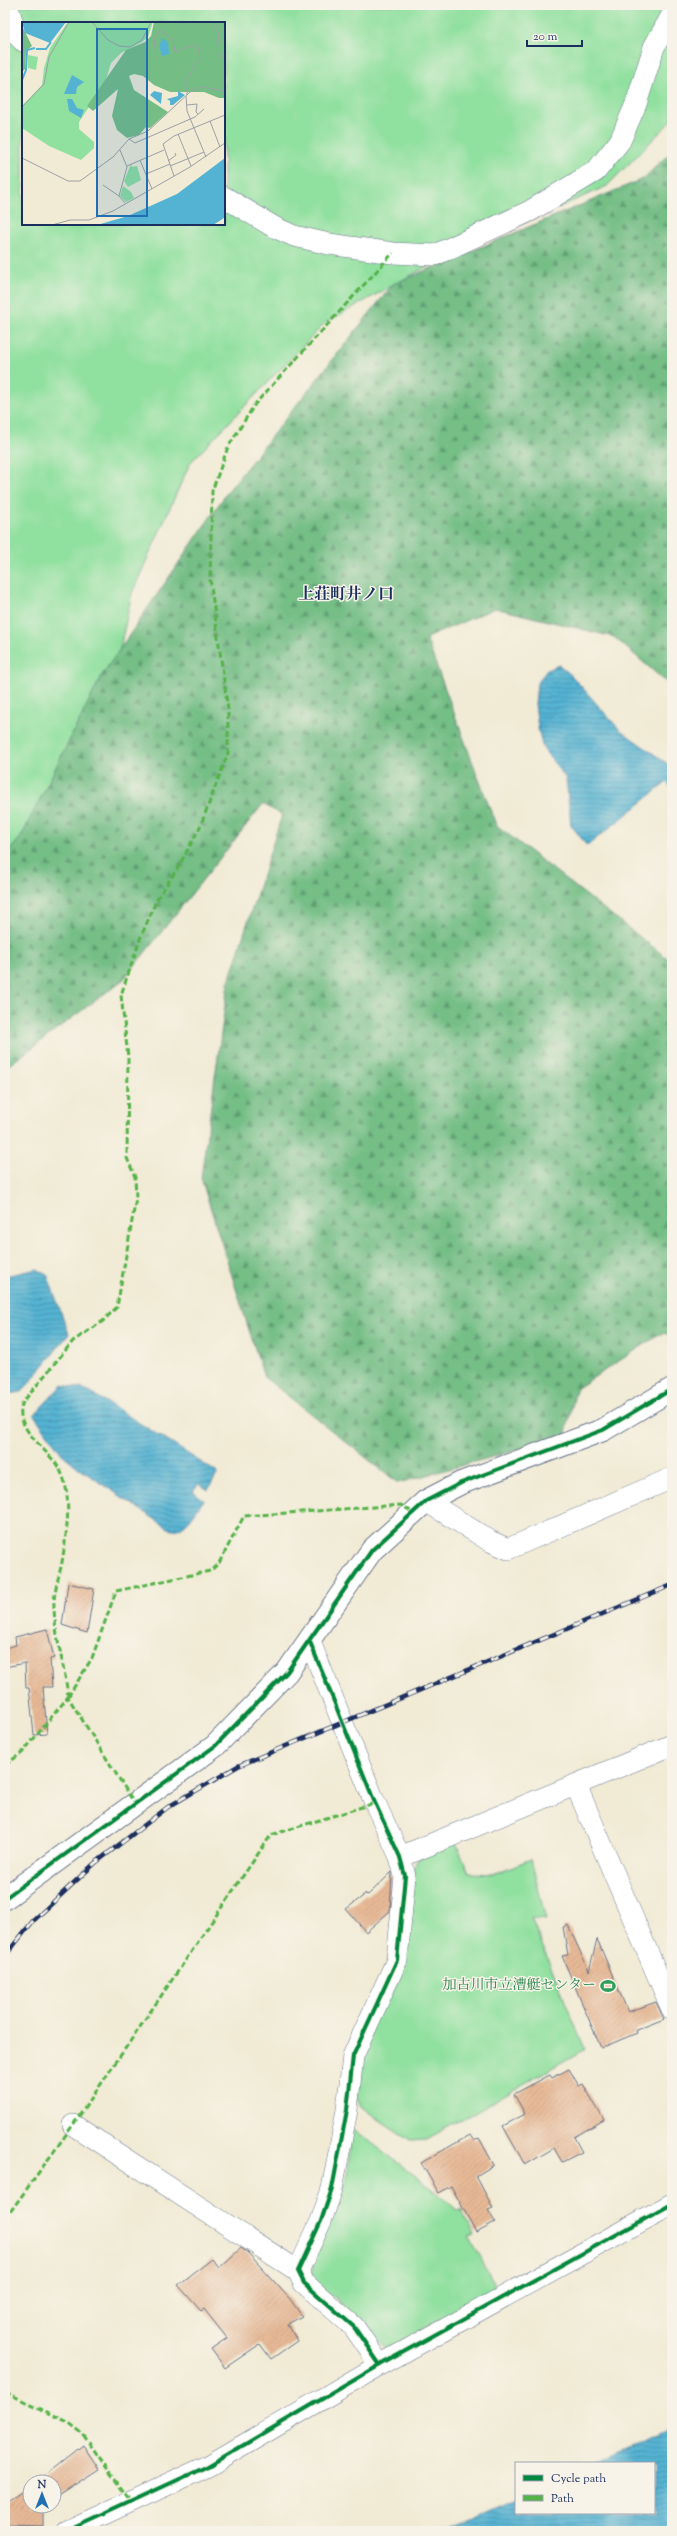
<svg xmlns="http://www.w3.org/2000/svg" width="677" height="2536" font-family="'Sorts Mill Goudy','Noto Serif JP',serif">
<defs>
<pattern id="forest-firs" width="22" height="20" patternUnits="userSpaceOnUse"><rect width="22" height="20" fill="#74be86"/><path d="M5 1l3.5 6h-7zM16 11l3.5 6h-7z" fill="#5e9b71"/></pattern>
<pattern id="water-rules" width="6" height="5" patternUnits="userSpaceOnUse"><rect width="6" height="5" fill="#54b3d2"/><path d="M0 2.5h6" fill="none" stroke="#4592ae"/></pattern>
<pattern id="building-hatch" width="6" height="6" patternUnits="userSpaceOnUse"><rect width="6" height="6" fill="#e7b996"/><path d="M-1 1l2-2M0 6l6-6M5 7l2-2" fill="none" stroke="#c69f84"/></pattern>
</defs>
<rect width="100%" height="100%" fill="#f7f3e8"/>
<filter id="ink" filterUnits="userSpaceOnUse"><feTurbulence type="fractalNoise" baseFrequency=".025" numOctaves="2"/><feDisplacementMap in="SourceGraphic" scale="8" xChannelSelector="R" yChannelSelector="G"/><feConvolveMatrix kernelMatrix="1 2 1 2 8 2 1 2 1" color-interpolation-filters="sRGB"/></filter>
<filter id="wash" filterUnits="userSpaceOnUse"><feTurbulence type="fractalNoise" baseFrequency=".012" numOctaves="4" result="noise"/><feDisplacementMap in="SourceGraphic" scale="16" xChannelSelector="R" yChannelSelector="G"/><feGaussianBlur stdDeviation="0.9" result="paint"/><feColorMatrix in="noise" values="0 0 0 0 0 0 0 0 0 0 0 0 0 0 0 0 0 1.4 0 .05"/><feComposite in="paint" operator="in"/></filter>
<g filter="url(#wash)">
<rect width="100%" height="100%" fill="#f1ebd5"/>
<!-- grass -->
<g fill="#90e09f" stroke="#56887e" fill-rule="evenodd">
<path d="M5 5H672V120L607 186 433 263 325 323 190 463 132 593 100 740 5 914ZM23 23H224V224H23Z"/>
<path d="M455 1840 469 1873 493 1874 531 1859 546 1920 531 1918 585 2049 427 2139 410 2140 360 2107 357 2101 359 2070 416 1863 420 1857Z"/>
<path d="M352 2128 434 2190 457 2210 461 2209 475 2235 470 2237 496 2288 386 2350 366 2323 312 2281 313 2262 341 2199 348 2168Z"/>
</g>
<!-- forest -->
<path fill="url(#forest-firs)" stroke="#487672" d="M672 151V687L614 637 495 608 426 638 496 825 672 962V1335L662 1333 576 1389 565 1437 398 1483 264 1377 201 1178 228 984 282 815 263 804 124 979 5 1068V856L21 837 102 675 228 491 393 284 643 179Z"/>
<!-- water -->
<g fill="url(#water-rules)" stroke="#387198">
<path d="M559 665 571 675 620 730 672 767V778L587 846 571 825 566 779 543 748 538 728 535 704 537 683 547 670Z"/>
<path d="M37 1269 47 1274 69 1334 22 1392 5 1394V1276Z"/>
<path d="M62 1385 84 1389 103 1400 218 1473 208 1490 199 1484 193 1491 204 1500C196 1510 186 1531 171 1530L80 1469 62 1454 34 1415Z"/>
<path d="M672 2428V2531H444L516 2499V2513H654V2463H595Z"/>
</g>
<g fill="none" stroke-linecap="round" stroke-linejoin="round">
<!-- stream -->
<path stroke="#54b3d2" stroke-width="5.5" d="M669 781 672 786"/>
</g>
<g id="blocks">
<!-- building -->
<g fill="url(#building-hatch)">
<path d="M68 1583 94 1589 87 1633 62 1625Z"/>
<path d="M47 1629 54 1658 50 1659 52 1687H43L47 1734 34 1735 29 1688H26L25 1663 5 1667V1648L16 1645 15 1637Z"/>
<path d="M392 1872 390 1911 366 1932 346 1909 366 1894 368 1895Z"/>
<path d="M568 1925 589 1971 597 1939 628 2012 656 2002 664 2019 636 2030 637 2033 601 2048 562 1956 568 1955 563 1927Z"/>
<path d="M569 2069 579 2086 583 2084 604 2120 574 2137 582 2152 562 2162 554 2148 525 2165 503 2126 525 2114 514 2094 550 2075 552 2078Z"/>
<path d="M470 2135 474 2141 479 2138 494 2165 476 2176 493 2208 488 2210 495 2222 476 2232 451 2186 439 2193 421 2163Z"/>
<path d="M241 2248 248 2253 290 2299 302 2316 288 2324 297 2341 271 2359 260 2344 225 2368 211 2349 227 2338 204 2309 201 2311 178 2285 212 2259 219 2268Z"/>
<path d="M83 2445 99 2469 54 2498V2482H37Z"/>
<path d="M30 2486V2506H43V2526L5 2525V2503Z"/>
</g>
</g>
</g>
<g filter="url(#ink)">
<use href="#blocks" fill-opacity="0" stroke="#667188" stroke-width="1"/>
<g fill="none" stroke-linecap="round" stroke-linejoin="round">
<!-- street casing -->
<g stroke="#667188" stroke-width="22">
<g id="street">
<path d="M7 5 17 35 23 41"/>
<path d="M224 197 274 227 294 236 329 244 393 253 435 255 530 211 596 171 620 141 636 104 654 47 672 15"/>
<path d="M426 1501 490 1541 508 1549 672 1478"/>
<path d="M310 1642 375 1803 400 1857 405 1876 397 1960 353 2056 347 2110 332 2189 321 2221 298 2271 304 2283 354 2327 380 2365"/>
<path d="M576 1785 672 2009"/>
<path d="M400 1857 672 1745"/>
<path d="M73 2125 298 2271"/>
<path d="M67 2531 208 2466 380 2365 672 2204"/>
</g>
</g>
<!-- secondary casing -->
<g stroke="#667188" stroke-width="24">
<path id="secondary" d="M5 1898 215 1746 287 1672 372 1550 426 1501 461 1483 603 1430 672 1389"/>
</g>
<!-- street -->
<use href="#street" stroke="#fff" stroke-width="21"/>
<!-- secondary -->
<use href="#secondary" stroke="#fff" stroke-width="22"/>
<!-- rail casing -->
<g stroke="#1b2f5e" stroke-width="4.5">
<path id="rail" d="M5 1956 33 1921 94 1864 168 1807 238 1766 672 1585"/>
</g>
<!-- rail -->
<use href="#rail" stroke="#f7f3e8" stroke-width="3" stroke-dasharray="9" stroke-linecap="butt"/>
<!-- quiet -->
<g stroke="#55b248" stroke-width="3" stroke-dasharray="6 3" stroke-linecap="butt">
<path d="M68 1697C65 1666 53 1630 54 1601 55 1586 61 1571 63 1556 67 1531 72 1495 61 1472 51 1450 11 1429 23 1402L73 1341 103 1321 117 1307 136 1198 135 1177 127 1158 128 1057 121 995 140 939 157 899 179 866 200 827 228 753V710L210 579 212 491 228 447 255 404 393 253"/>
<path d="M68 1697 92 1658 116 1591 210 1571 219 1563 244 1516 401 1505 412 1512"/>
<path d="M5 1765 22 1753 68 1697 135 1804"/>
<path d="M5 2219 73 2125 271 1835 375 1803"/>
<path d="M5 2392 68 2422 82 2433 131 2502"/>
</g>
<!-- cycleway casing -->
<g stroke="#f7f3e8" stroke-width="6">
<g id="cycleway">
<path d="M310 1642 375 1803 400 1857 405 1876 397 1960 353 2056 347 2110 332 2189 321 2221 298 2271 304 2283 354 2327 380 2365"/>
<path d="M5 1898 215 1746 287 1672 372 1550 426 1501 461 1483 603 1430 672 1389"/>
<path d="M67 2531 208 2466 380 2365 672 2204"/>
</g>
</g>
<!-- cycleway -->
<use href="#cycleway" stroke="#00873e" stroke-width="4"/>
</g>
</g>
<!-- icons -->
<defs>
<g id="stadium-bare" transform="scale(1.2)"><path d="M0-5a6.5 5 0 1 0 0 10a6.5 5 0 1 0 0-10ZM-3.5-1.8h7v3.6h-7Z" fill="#2e9e5b" stroke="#f7f3e8" stroke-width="2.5" paint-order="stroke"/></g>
</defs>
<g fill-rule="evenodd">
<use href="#stadium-bare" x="608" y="1986"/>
</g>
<g text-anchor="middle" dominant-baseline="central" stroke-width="3" stroke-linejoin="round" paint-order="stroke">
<!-- leisure labels -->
<g font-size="14" fill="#27864d" stroke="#f7f3e8" text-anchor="end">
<text x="596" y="1986">加古川市立漕艇センター</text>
</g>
<!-- quarter labels -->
<g font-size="16" font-weight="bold" fill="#1b2f5e" stroke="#f7f3e8">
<text x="346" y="595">上荘町井ノ口</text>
</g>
</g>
<!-- overview -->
<g transform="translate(22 22)">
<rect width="203" height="203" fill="#f1ebd5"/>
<path d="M46 0H131L126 15 120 20 99 31 89 41 83 61 57 100V107L72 120V126L59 138 27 124 0 106V84L20 63 22 46 28 26ZM6 33 16 35 14 48 6 46ZM109 142 110 145 115 144 119 158 106 165 102 159ZM101 164 109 170 112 176 104 180 98 174Z" fill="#90e09f"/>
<path d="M132 0H203V76H197L182 70H148L132 63 121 54 112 52 107 54 112 68 146 90 128 106 124 105 117 113 105 116 95 108 90 94 96 67 71 89 65 84 104 28 123 20 129 14ZM0 4 10 24 4 29 3 47 0 50Z" fill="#74be86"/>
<path d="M0 0H44L28 21 3 11ZM140 16 146 20 147 32 140 34 137 25ZM50 53 62 60 55 65 54 72H42ZM132 69 140 71 139 82 128 73ZM156 69 163 73 151 83H148V79L145 77 156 74ZM45 77H50L55 86 62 88 59 96 47 89ZM203 136V195L199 198 191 203H75L106 194 155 172Z" fill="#54b3d2"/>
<path fill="none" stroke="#54b3d2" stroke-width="2" d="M14 27H24L29 20M0 58 4 48 5 28 13 26"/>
<path fill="none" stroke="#9ba0a5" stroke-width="1" d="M70 0 86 18 97 24 108 25 120 18 129 0M191 0 197 13 195 31 203 36M134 36 132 17 138 8 151 18 153 30 171 23 176 25 178 36 165 56V73M164 74 165 89 184 135M165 83 175 82 174 90 176 92M0 85 22 62 27 35 47 0M188 99 198 125M156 112 169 144M107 117 113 121 173 95 182 87M98 128 105 145 97 174 103 181M0 136 46 159H58L91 135 107 117 126 109 168 70 179 65 203 69M118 138 130 167M146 139 154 133 153 131M105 144 142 128M148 144 182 130M124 152 148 142M152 154 141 122 152 114 203 93M81 163 97 174M30 203 48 198H67L91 189 168 145 203 121"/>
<path fill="#1f6fb2" fill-opacity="0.15" stroke="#1f6fb2" stroke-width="2" d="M75 7H125V194H75Z"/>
<rect width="203" height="203" fill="none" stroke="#1b2f5e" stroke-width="2"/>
</g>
<!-- margin -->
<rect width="677" height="2536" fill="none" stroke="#f7f3e8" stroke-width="20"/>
<!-- legend -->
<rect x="515" y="2462" width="140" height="52" fill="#f7f3e8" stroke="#9fa5b1"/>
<rect x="523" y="2475" width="20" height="6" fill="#00873e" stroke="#9fa5b1"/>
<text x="551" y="2482" font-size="12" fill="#1b2f5e">Cycle path</text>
<rect x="523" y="2495" width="20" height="6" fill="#55b248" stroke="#9fa5b1"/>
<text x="551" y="2502" font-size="12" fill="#1b2f5e">Path</text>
<!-- north arrow -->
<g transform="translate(42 2494)"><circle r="19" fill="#f7f3e8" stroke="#9fa5b1"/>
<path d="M0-3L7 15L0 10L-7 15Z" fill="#1f6fb2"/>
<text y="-6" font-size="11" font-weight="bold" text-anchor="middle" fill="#1b2f5e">N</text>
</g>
<!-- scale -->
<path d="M527 40v6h55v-6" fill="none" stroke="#1b2f5e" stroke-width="2"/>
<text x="533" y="40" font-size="12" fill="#1b2f5e" stroke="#f7f3e8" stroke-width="3" paint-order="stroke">20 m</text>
</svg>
